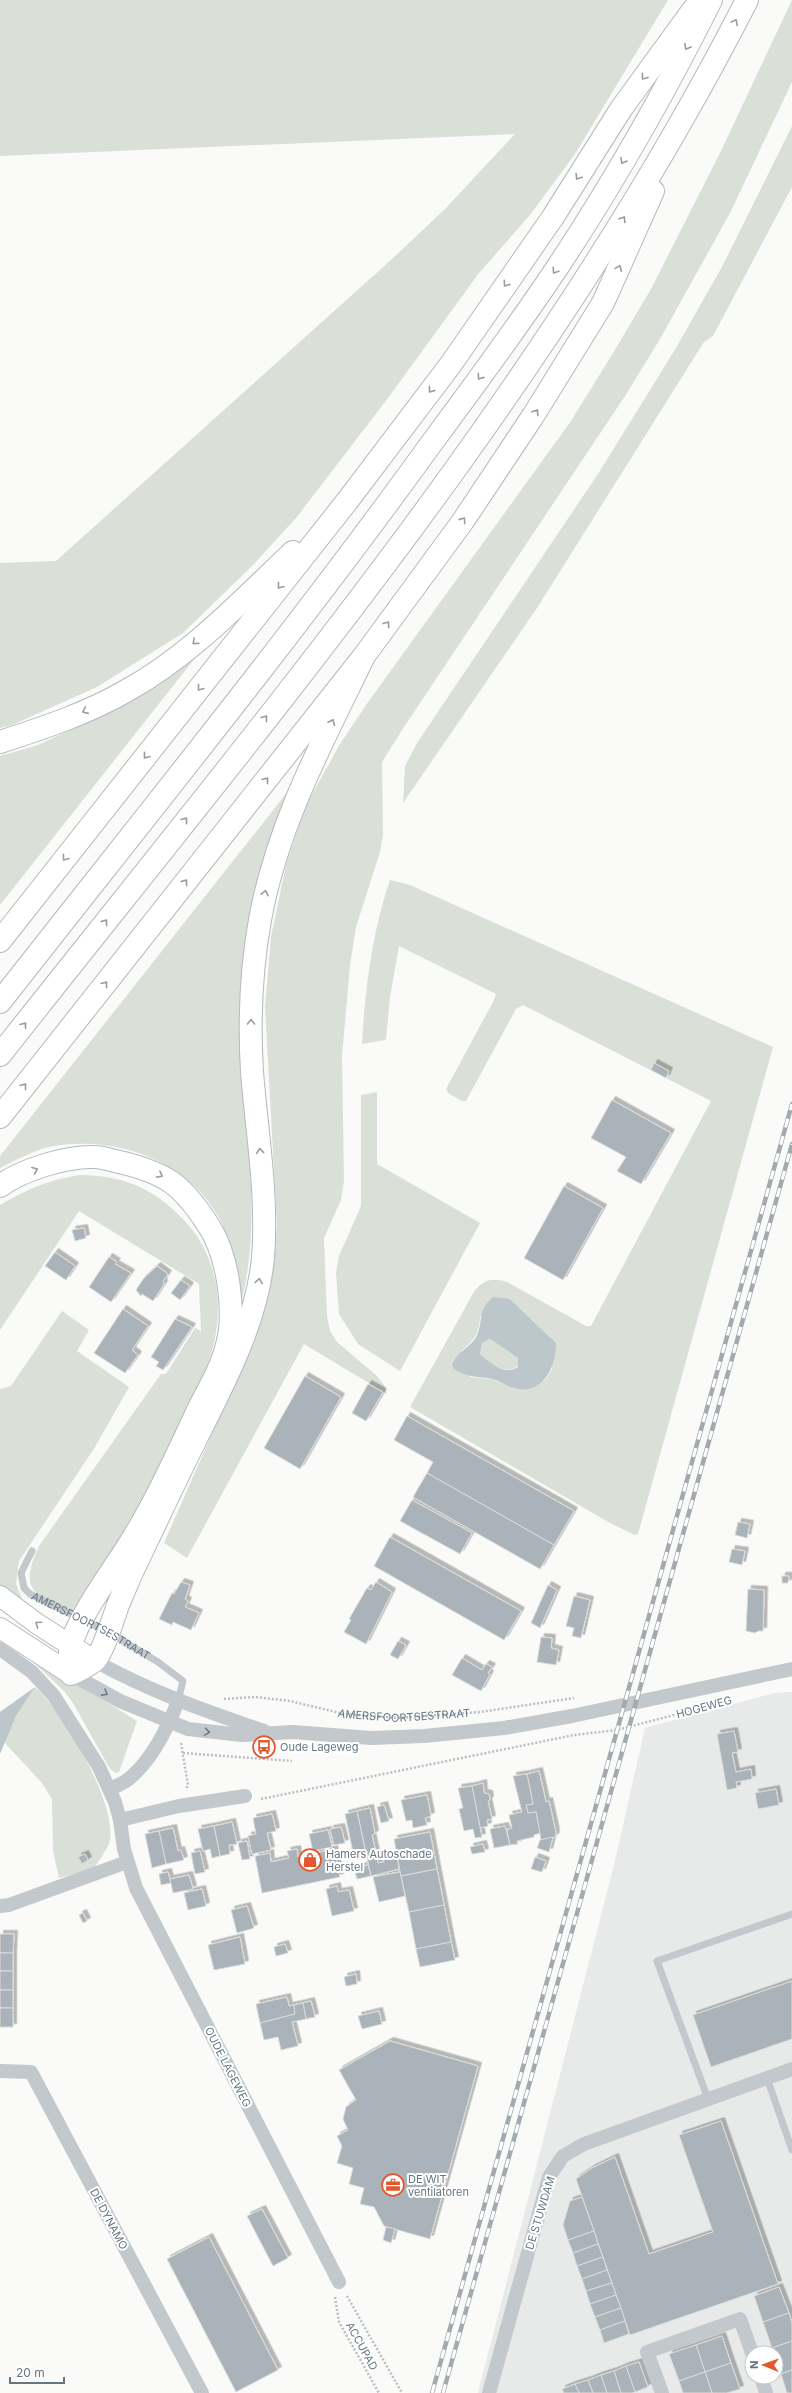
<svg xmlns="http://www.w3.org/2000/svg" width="792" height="2393" font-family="Inter,sans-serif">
<defs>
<filter id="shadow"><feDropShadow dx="3.5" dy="-3.5" stdDeviation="0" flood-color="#0004"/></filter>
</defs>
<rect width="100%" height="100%" fill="#fafaf8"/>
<!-- built -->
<path fill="#e8e9e9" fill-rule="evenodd" d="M792 1692V2393H478L614 1865 645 1728 774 1693ZM752 2353H776V2377H752Z"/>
<!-- green -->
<g fill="#dadfd7" fill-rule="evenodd">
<path d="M0 0H668L575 154 530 215 479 273 388 398 296 518 252 566 183 633 97 687 12 725 0 728V563L56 561 391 260 445 209 515 134 0 156Z"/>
<path d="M792 0V82L730 213 660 339 625 396 404 727 382 762 383 835 380 852 356 927 350 965 342 1056 344 1181 341 1200 324 1238 327 1316 330 1331 337 1342 377 1376 384 1385 387 1394 304 1344 187 1558 164 1543 246 1356 270 1288 277 1226 265 1006 271 937 286 865 305 807 340 744 366 705 571 421 613 353 651 289 721 151Z"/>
<path d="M792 126V187L713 336 704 342 537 608 403 803 405 766 417 743 598 474 676 348 723 265Z"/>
<path d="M199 653 0 905V756L38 745 117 708Z"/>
<path d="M293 785C273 847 247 912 242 978 233 1086 269 1201 240 1307 234 1278 233 1244 219 1218 187 1160 117 1136 54 1146 36 1149 16 1160 0 1168V1156Z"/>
<path d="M390 880 410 885 773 1047 638 1534 635 1535 610 1523 410 1407 475 1290C486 1279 492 1278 507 1282L586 1326H591L711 1101 523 1005 516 1009 466 1101H462L448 1093 446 1089 493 1002 496 994 399 946 390 997 386 1040 362 1044C365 989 372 933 390 880ZM510 1299 550 1337 552 1369 546 1379 538 1385 517 1389 491 1379 470 1377 461 1351C474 1340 479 1335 480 1317Z"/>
<path d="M377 1092V1164L480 1223 400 1371 358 1344 339 1314 336 1272 339 1256 361 1206V1095Z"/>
<path d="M80 1175C124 1176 151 1187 182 1218 212 1248 223 1291 216 1332 212 1362 197 1390 185 1417 174 1441 165 1466 152 1489 128 1531 102 1571 76 1612 36 1595 17 1594 39 1546L161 1374H166L195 1328 201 1331 199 1284 79 1211 0 1330V1205C28 1189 48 1180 80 1175Z"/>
<path d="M62 1311 89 1330 77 1351 129 1387 95 1447 19 1561 16 1584 22 1599 36 1611 0 1591V1389L11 1386Z"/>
<path d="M490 1339 518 1358V1366C503 1376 492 1363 480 1354L482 1343Z"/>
<path d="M15 1645 137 1721 119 1772 116 1773 110 1769 73 1703 64 1691Z"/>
<path d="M35 1687C63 1712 116 1801 110 1840 108 1849 98 1861 94 1869L59 1878 53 1851 52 1799 42 1783 4 1742 16 1716Z"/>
</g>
<!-- water -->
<g fill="#bbc7cb" fill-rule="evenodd">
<path d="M493 1297 510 1299 556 1343C556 1365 545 1393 518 1389 509 1388 501 1381 492 1379 478 1376 467 1378 454 1369L452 1365C458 1350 469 1349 476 1337 484 1323 476 1312 493 1297ZM490 1339 518 1358V1367C503 1376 492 1363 480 1354L482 1343Z"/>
<path d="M35 1687 16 1716 0 1754V1712Z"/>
</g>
<!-- building -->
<g fill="#aab3b9" stroke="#dcdcda" filter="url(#shadow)">
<path d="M654 1063 669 1071 666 1078 651 1070Z"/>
<path d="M612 1100 671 1133 641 1184 617 1171 626 1157 591 1138Z"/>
<path d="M564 1186 603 1208 563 1280 524 1258Z"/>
<path d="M84 1228 86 1238 75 1241 72 1230Z"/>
<path d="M55 1252 75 1266 66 1280 45 1266Z"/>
<path d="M109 1257 117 1262 115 1264 131 1273 111 1302 89 1287Z"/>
<path d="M157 1266 168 1274 163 1281 164 1284 153 1301 142 1294 141 1296 136 1290 144 1278Z"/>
<path d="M181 1280 190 1286 180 1300 171 1293Z"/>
<path d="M123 1309 148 1326 132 1350 138 1355 125 1373 94 1353Z"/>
<path d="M175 1319 192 1327 163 1370 156 1366 159 1362 151 1357Z"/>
<path d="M305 1376 341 1397 300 1469 264 1448Z"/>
<path d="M368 1384 383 1392 366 1421 352 1413Z"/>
<path d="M407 1416 574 1511 554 1545 427 1473 433 1462 394 1440Z"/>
<path d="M427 1473 554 1545 540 1569 413 1497Z"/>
<path d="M412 1500 472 1533 460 1554 400 1521Z"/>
<path d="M738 1522 750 1524 747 1538 735 1535Z"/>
<path d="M390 1537 521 1611 504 1640 374 1566Z"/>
<path d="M732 1549 745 1551 742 1565 729 1562Z"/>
<path d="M782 1576H789L788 1583H782Z"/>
<path d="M181 1582 190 1585 185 1599 188 1601 185 1607 199 1613 191 1630 173 1622 172 1625 159 1619 172 1593 174 1594Z"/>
<path d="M376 1582 392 1592 366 1644 344 1632 351 1620 349 1619 367 1588 371 1590Z"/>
<path d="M548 1585 557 1590 540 1628 531 1623Z"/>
<path d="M748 1589 764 1590 763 1631H758L755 1633 746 1631Z"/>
<path d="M574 1596 590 1600 581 1638 572 1636 574 1628 566 1626Z"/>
<path d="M541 1637 552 1638 551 1648 559 1650 556 1665 537 1662Z"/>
<path d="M398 1641 406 1645 398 1659 390 1655Z"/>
<path d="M462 1658 482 1670 486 1664 492 1667 488 1673 490 1674 481 1691 452 1675Z"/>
<path d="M734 1731 738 1752 732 1753 736 1772 751 1769 752 1779 736 1782 737 1788 727 1790 717 1734Z"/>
<path d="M539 1771 546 1802 549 1801 556 1833 555 1837 541 1840 536 1812 528 1813 526 1805 533 1804 527 1774Z"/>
<path d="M527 1774 533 1804 526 1805 528 1813 536 1812 540 1833 534 1835V1837L517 1841 518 1844 510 1845 507 1830 512 1828 509 1815 522 1812 513 1776Z"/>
<path d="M483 1783 484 1793 489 1794 490 1800 488 1801 492 1819 487 1820 488 1826 480 1828 472 1786Z"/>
<path d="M472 1786 482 1837 475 1838 473 1829 464 1831 459 1809 463 1808 458 1788Z"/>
<path d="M776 1789 779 1805 758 1809 755 1793Z"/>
<path d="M427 1795 431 1816 425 1818 427 1825 413 1828 412 1820 406 1821 401 1800Z"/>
<path d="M384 1805 389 1821 381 1823 377 1807Z"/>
<path d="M370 1808 375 1834 372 1835 378 1863 384 1862 383 1858 397 1855 399 1869 371 1876 357 1811Z"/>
<path d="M357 1811 366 1854 354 1857 345 1814Z"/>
<path d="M272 1814 276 1831 267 1833 271 1850 252 1854 248 1836 256 1834 253 1818Z"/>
<path d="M232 1822 237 1844 229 1845 230 1854 220 1856 214 1826Z"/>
<path d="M214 1826 220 1856 212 1858 210 1849 203 1851 198 1829Z"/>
<path d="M505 1826 510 1845 494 1848 490 1829Z"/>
<path d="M341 1827 345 1843 334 1845 330 1829Z"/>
<path d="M173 1828 178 1851 181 1850 184 1860 166 1864 159 1831Z"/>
<path d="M328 1830 332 1847 313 1851 309 1834Z"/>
<path d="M159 1831 166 1864 152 1868 145 1834Z"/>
<path d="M430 1832 437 1869 401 1876 394 1839Z"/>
<path d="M553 1837 549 1852 537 1848 540 1840Z"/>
<path d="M247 1841 250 1859 242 1860 238 1843Z"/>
<path d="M483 1844 485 1852 472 1854 470 1847Z"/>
<path d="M297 1849 298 1857 334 1849 340 1877 262 1893 255 1856 270 1853 271 1862 289 1858 287 1851Z"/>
<path d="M200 1851 205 1872 195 1874 191 1853Z"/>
<path d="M85 1854 88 1860 82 1864 78 1857Z"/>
<path d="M535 1857 546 1861 542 1872 531 1869Z"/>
<path d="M368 1865 371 1876 357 1879 354 1868Z"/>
<path d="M437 1869 444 1905 409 1912 401 1876Z"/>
<path d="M168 1872 171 1883 161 1885 159 1874Z"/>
<path d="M400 1872 405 1896 379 1902 373 1877Z"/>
<path d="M189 1875 193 1889 173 1893 170 1879Z"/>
<path d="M337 1886 338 1892 349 1890 354 1911 332 1916 326 1889Z"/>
<path d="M202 1889 206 1906 188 1910 184 1893Z"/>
<path d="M444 1905 451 1942 416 1949 409 1912Z"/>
<path d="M247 1906 254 1928 237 1933 231 1910Z"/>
<path d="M83 1913 87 1921 83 1923 79 1915Z"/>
<path d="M0 1934H14L13 1953H0Z"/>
<path d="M240 1937 245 1964 214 1970 208 1945Z"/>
<path d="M451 1942 455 1960 420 1967 416 1949Z"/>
<path d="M285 1944 288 1953 276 1956 274 1947Z"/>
<rect x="0" y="1953" width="13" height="18"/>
<rect x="0" y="1971" width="13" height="19"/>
<path d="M356 1974 357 1984 346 1986 344 1977Z"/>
<path d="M792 1981V2039L711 2067 693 2015Z"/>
<rect x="0" y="1990" width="13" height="18"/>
<path d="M287 1997 289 2006 294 2005 295 2014 260 2023 256 2004Z"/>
<path d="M311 2001 315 2017 306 2019 303 2003Z"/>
<path d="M303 2003 306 2019 292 2022 298 2046 281 2050 278 2037 264 2040 260 2023 295 2014 294 2005Z"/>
<rect x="0" y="2008" width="13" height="19"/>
<path d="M379 2011 382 2024 362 2029 358 2016Z"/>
<path d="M390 2041 478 2066 430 2239 384 2226 374 2207 360 2204 364 2188 349 2184 353 2168 337 2163 342 2146 337 2136 348 2130 343 2119 346 2107 356 2100 339 2070Z"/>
<path d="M721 2121 778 2284 630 2335 576 2179 592 2168 615 2157 649 2254 713 2232 679 2135Z"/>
<path d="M582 2197 594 2231 568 2240 563 2225 570 2201Z"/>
<path d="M262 2209 288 2258 273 2266 247 2216Z"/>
<path d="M386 2227 395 2229 391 2243 383 2240Z"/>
<path d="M594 2231 598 2244 573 2253 568 2240Z"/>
<path d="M209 2237 278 2370 236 2392 167 2259Z"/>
<path d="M598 2244 603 2257 577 2266 573 2253Z"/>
<path d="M603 2257 607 2270 582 2279 577 2266Z"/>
<path d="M607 2270 612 2283 586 2291 582 2279Z"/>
<path d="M612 2283 616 2295 590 2304 586 2291Z"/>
<path d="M779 2287 789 2313 763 2322 754 2296Z"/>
<path d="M616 2295 621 2308 595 2317 590 2304Z"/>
<path d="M621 2308 625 2321 600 2330 595 2317Z"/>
<path d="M789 2313 792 2323V2341L772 2348 763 2322Z"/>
<path d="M625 2321 629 2334 604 2343 600 2330Z"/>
<path d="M722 2336 731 2363 705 2372 696 2345Z"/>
<path d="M792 2341V2370L781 2374 776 2353H773L772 2348Z"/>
<path d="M696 2345 705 2372 679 2381 669 2354Z"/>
<path d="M639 2362 648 2387 635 2392 626 2366Z"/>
<path d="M731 2363 740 2389 727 2393H712L705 2372Z"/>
<path d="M626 2366 635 2392 632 2393H621L614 2371Z"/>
<path d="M792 2370V2393H787L781 2374Z"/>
<path d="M614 2371 621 2393H607L601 2375Z"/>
<path d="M705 2372 712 2393H683L679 2381Z"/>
<path d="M601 2375 607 2393H593L588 2380Z"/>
<path d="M588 2380 593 2393H579L575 2384Z"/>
<path d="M575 2384 579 2393H564L562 2389Z"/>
</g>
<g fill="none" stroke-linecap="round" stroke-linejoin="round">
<!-- secondary casing -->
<g stroke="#b3babf" stroke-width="22">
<g id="secondary">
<path d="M0 1596 36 1623 95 1661"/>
<path d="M0 1628 71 1674"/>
</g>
</g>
<!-- highway casing -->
<g stroke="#b4b9bd" stroke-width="24">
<g id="highway">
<path d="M0 742C43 728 86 714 126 691 190 656 241 601 293 552"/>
<path d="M0 941 348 500 451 364 553 217 621 109 696 6"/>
<path d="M0 1002C145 817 293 635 431 444 474 386 517 328 557 268 614 182 665 92 711 0"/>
<path d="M0 1055C265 719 552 383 747 0"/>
<path d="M0 1117 364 656 463 521 533 416 603 303 653 191"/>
<path d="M0 1186C22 1170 66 1156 94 1157 101 1157 108 1159 115 1161 165 1172 183 1184 210 1228 228 1257 236 1312 227 1345 222 1366 210 1387 200 1406 178 1452 157 1500 130 1543 114 1569 78 1617 71 1645 68 1653 71 1665 71 1674 78 1670 89 1666 95 1660 104 1650 113 1619 118 1605 126 1585 135 1565 145 1545 162 1509 179 1473 197 1437 225 1381 257 1321 263 1258 268 1196 257 1134 252 1072 249 1022 251 970 260 920 277 825 323 741 364 656"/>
</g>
</g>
<!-- path -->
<g stroke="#bbbfc2" stroke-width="2.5" stroke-dasharray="2 2" stroke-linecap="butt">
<path id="s1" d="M224 1699 255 1697 290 1701 344 1714 398 1718 480 1712 574 1698"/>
<path d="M181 1743 188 1785 186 1789"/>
<path d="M183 1753 292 1761"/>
<path d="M261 1799 574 1735 617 1730 727 1701"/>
<path d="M347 2296 402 2393"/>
<path d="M335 2297 339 2322 379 2393"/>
</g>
<!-- lane -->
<g stroke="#c3c8cc" stroke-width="7">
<path id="s2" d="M32 1551 21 1573 24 1588 30 1594 108 1632 158 1662 183 1681 178 1701"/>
<path d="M767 2078 792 2150"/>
<path d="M708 2099 657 1961 792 1914"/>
</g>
<!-- street -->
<g stroke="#c3c8cc" stroke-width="14">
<path d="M0 1649 32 1672 54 1696 99 1767 115 1802 120 1820 124 1849 136 1888 339 2282"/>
<path d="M95 1661C149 1691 205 1711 264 1731"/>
<path d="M71 1674 120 1701 188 1729 242 1735 293 1732 371 1738 424 1736 504 1728 572 1716 792 1669"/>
<path d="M110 1789C117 1786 126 1782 131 1777 153 1758 168 1727 178 1701"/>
<path d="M120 1820 179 1806 245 1796"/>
<path d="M0 1906 9 1905 127 1862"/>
<path d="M0 2071 31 2072 202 2393"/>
<path d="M761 2377 766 2393"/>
<path d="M489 2393 549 2177 563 2156 584 2144 792 2069"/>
<path d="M662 2393 647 2352 740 2319 752 2353"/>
</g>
<!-- secondary -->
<use href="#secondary" stroke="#fff" stroke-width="20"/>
<!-- highway -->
<use href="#highway" stroke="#fff" stroke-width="22"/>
<!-- rail casing -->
<g stroke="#a2aab0" stroke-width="4.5">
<g id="rail">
<path d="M432 2393 792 1104"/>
<path d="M443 2393 792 1144"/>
</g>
</g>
<!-- rail -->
<use href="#rail" stroke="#fff" stroke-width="3" stroke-dasharray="9" stroke-linecap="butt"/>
</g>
<!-- one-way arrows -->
<defs><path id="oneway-chevron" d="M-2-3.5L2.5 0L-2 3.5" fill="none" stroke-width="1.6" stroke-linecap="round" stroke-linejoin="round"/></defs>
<g stroke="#939fa8">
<use href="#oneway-chevron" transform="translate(735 22) rotate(-62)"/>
<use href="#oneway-chevron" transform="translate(687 47) rotate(119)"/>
<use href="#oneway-chevron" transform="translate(644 77) rotate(126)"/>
<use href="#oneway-chevron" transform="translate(623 161) rotate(120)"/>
<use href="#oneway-chevron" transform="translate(578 177) rotate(122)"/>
<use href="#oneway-chevron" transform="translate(623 219) rotate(-58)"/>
<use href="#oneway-chevron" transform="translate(619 268) rotate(-66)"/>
<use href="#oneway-chevron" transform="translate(555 271) rotate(124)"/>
<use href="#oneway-chevron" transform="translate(506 284) rotate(125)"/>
<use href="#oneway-chevron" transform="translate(480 377) rotate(125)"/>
<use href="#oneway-chevron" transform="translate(431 390) rotate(127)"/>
<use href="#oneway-chevron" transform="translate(536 412) rotate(-58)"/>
<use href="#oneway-chevron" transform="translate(463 520) rotate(-55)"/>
<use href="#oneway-chevron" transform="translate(280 586) rotate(128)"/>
<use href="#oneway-chevron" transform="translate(387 624) rotate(-54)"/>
<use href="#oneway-chevron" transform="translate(195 642) rotate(139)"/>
<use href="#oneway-chevron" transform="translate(200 688) rotate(128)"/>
<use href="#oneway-chevron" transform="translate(85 711) rotate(156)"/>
<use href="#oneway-chevron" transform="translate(265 718) rotate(-52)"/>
<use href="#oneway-chevron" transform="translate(332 722) rotate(-65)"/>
<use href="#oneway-chevron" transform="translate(146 756) rotate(128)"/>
<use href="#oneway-chevron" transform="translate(266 780) rotate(-52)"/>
<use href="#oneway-chevron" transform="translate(185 820) rotate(-52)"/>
<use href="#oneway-chevron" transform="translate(65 858) rotate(128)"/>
<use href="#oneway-chevron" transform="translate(185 882) rotate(-52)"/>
<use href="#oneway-chevron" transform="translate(265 893) rotate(-78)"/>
<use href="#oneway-chevron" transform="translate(105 922) rotate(-52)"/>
<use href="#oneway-chevron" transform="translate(105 984) rotate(-52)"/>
<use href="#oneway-chevron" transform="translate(251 1022) rotate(-90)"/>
<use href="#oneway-chevron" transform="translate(24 1025) rotate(-52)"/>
<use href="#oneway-chevron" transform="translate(24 1086) rotate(-52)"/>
<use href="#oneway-chevron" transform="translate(260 1151) rotate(-96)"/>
<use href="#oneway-chevron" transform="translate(35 1170) rotate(-22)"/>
<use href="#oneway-chevron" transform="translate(160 1175) rotate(28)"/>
<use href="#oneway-chevron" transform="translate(259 1281) rotate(-81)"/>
<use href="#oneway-chevron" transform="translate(38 1624) rotate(-145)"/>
</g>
<g stroke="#6a7a87">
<use href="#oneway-chevron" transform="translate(105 1693) rotate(29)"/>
<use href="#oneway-chevron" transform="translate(207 1732) rotate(9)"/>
</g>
<!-- icons -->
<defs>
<g id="bus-ring" transform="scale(1.15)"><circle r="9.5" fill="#fff" stroke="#e4572e" stroke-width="1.5"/><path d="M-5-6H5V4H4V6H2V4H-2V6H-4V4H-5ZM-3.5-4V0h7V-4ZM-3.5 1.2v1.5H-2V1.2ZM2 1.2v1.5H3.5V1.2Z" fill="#e4572e"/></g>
<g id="shop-ring" transform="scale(1.15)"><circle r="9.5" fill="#fff" stroke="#e4572e" stroke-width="1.5"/><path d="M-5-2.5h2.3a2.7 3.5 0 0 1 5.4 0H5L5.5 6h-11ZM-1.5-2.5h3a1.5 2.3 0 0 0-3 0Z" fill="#e4572e"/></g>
<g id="office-ring" transform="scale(1.15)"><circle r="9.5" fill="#fff" stroke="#e4572e" stroke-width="1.5"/><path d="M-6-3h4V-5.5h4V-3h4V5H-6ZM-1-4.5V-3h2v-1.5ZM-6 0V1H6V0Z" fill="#e4572e"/></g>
</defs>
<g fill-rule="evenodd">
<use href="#bus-ring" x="264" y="1747"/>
<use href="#shop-ring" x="310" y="1860"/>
<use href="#office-ring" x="393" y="2185"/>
</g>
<g text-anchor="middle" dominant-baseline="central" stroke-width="4" stroke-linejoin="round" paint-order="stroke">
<!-- street labels -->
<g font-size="11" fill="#657683" stroke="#fff">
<text stroke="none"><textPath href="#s2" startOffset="117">AMERSFOORTSESTRAAT</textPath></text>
<text transform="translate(704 1707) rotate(-15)">HOGEWEG</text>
<text stroke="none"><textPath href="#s1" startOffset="182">AMERSFOORTSESTRAAT</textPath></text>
<text transform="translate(228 2067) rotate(63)">OUDE LAGEWEG</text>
<text transform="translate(540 2213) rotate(-73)">DE STUWDAM</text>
<text transform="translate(109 2219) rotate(62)">DE DYNAMO</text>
<text transform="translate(362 2346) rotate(61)">ACCUPAD</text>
</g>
<!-- poi labels -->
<g font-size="11" fill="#657683" stroke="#fff" text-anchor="start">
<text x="280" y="1747">Oude Lageweg</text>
<text x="326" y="1854">Hamers Autoschade<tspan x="326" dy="13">Herstel</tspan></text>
<text x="408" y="2179">DE WIT<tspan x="408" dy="13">ventilatoren</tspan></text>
</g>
</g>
<!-- north arrow -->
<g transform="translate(764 2365) rotate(271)"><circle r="19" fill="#ffffff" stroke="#c1c8cd"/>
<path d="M0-3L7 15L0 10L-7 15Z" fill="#e4572e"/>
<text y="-6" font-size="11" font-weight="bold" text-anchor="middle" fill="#657683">N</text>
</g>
<!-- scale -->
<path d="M10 2377v6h54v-6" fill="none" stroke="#657683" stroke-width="2"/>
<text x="16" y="2377" font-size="12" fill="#657683" stroke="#ffffff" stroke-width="3" paint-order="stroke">20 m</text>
</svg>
